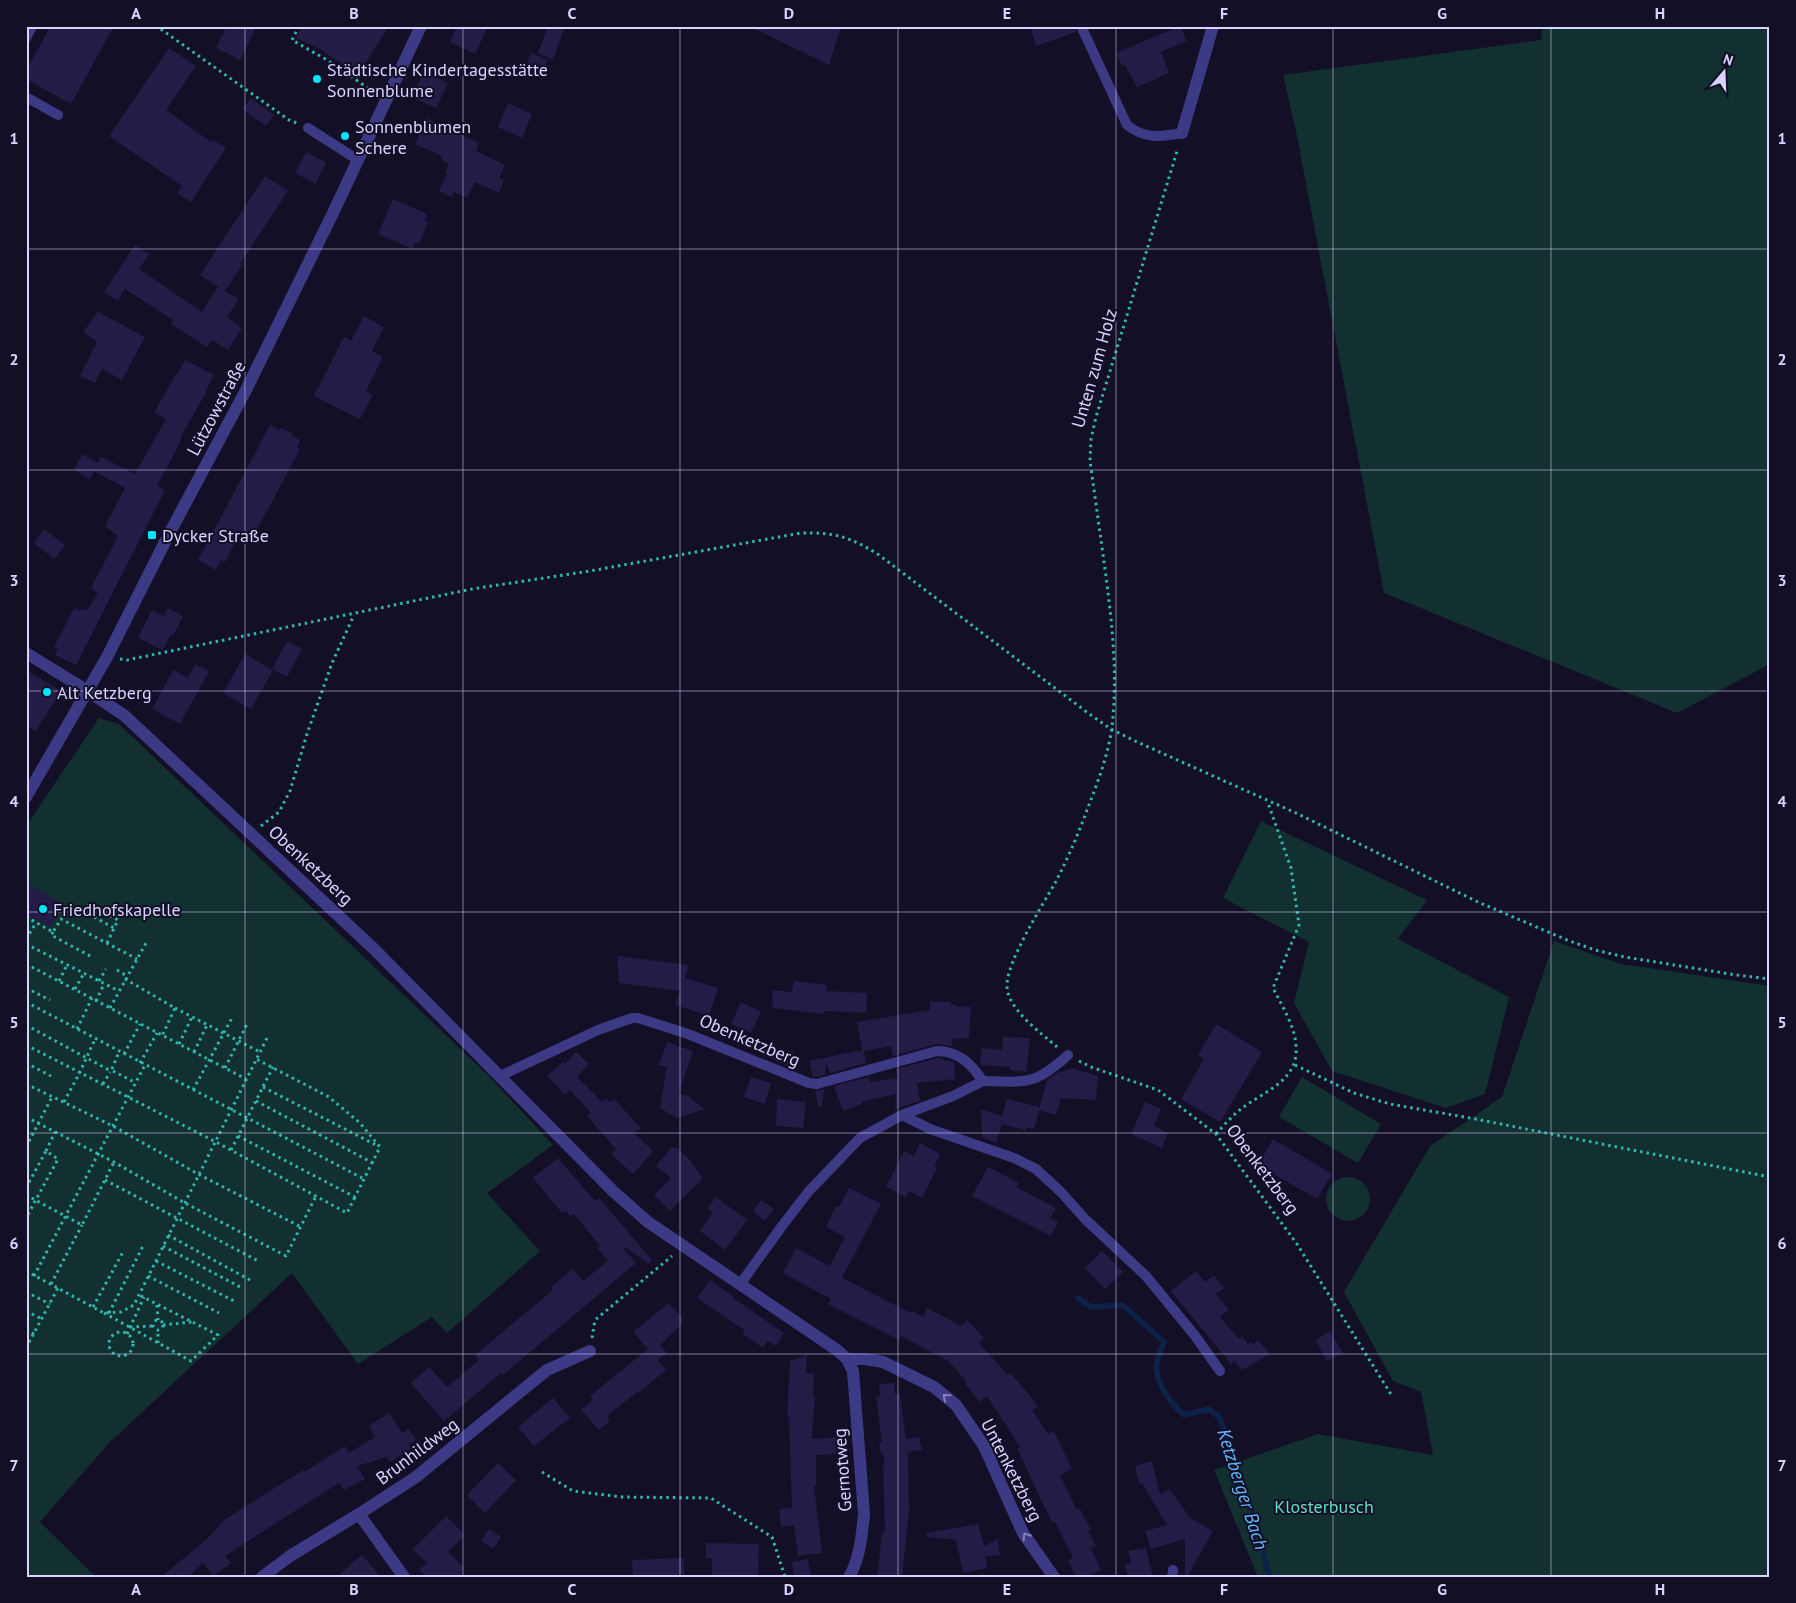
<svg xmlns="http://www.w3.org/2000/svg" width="1796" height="1603" font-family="'PT Sans',sans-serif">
<rect width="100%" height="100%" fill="#130f26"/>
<!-- green -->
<g fill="#12302f">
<path d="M1543 26H1770V664L1677 713 1384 593 1296 131 1283 75 1541 40Z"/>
<path d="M99 718 119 724 488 1075 553 1145 487 1193 540 1251 447 1333 432 1317 358 1364 292 1273 109 1443 40 1522 96 1577H26V826Z"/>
<path d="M1261 821 1427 900 1398 939 1509 997 1485 1094 1446 1108 1332 1071 1294 1003 1309 942 1223 898Z"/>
<path d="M1554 941 1621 964 1770 986V1577H1258L1214 1470 1318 1434 1433 1455 1421 1392 1393 1381 1344 1292 1430 1146 1502 1097Z"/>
<path d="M1302 1077 1381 1124 1358 1163 1279 1117Z"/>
<circle cx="1348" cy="1199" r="22"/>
</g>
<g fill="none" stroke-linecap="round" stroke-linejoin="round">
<!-- stream -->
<path stroke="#0c2248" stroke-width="5.5" d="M1078 1298 1091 1307 1123 1305 1164 1342C1162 1348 1159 1354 1157 1361 1153 1380 1170 1403 1184 1415L1209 1409 1220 1418 1246 1499 1255 1516 1268 1573 1271 1577"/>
</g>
<!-- building -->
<g fill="#241b47">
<path d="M51 26H114L71 104 26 79V70Z"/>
<path d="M227 26H257L240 60 216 48Z"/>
<path d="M302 26H389L358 75 320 49 296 38Z"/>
<path d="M457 26H488L475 54 450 42Z"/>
<path d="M548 26H565L553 60 538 53Z"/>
<path d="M749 26H841L829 65Z"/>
<path d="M1030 26H1074L1076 32 1036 46Z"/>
<path d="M1180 26 1187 41 1161 52 1169 73 1137 87 1125 65 1122 66 1116 53Z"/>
<path d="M169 48 196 66 166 110 211 142 213 140 226 148 191 202 177 193 182 186 109 136Z"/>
<path d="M531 53 548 60 543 74 525 67Z"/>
<path d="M424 72 448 83 436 108 412 97Z"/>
<path d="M251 98 274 115 266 126 242 109Z"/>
<path d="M508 103 532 114 522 138 498 127Z"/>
<path d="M426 118 479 143 476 151 505 165 499 178 504 180 499 193 475 182 467 198 454 192 451 197 439 191 447 174 445 173 449 164 441 160 442 156 415 144Z"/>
<path d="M306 152 326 162 316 184 295 173Z"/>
<path d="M265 176 288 191 240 264 242 265 225 291 239 299 227 317 242 328 228 350 212 340 207 347 171 324 173 320 125 289 118 301 104 292 135 245 149 254 139 269 202 312 218 287 200 275Z"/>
<path d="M393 199 427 214 425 221 428 222 419 244 415 242 413 249 378 234Z"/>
<path d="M98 312 145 337 122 380 102 369 95 383 80 376 97 342 83 332Z"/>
<path d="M364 316 384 327 372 351 383 357 366 391 373 395 360 419 314 396 344 337 351 341Z"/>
<path d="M185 360 214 375 206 390 207 391 181 436 182 437 174 454 157 486 165 490 76 665 55 655 58 649 54 647 74 608 80 611 81 608 86 611 98 594 91 588 118 536 105 526 125 488 94 471 90 479 74 470 82 454 98 463 101 457 135 474 166 419 154 413 176 374 177 375Z"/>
<path d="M270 425 280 430 281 428 293 434 292 436 300 440 297 447 300 449 251 541 239 535 225 562 221 560 216 570 198 560Z"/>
<path d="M44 529 65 545 54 559 34 543Z"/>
<path d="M168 608 183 616 173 636 171 634 163 650 138 638 152 610 164 616Z"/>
<path d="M287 641 302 649 287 677 272 669Z"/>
<path d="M245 654 273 670 251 709 223 693Z"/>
<path d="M195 664 209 671 180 724 152 709 173 670 188 678Z"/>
<path d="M26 670 61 691 36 731 26 725Z"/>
<path d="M26 883 63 904 50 927 26 914Z"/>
<path d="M617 956 688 965 685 978 718 988 709 1016 675 1005 680 991 619 983Z"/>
<path d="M794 981 827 985 826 991 867 993 866 1013 824 1011 823 1014 773 1008 772 990 792 992Z"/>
<path d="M930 1001 951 1002V1005H956V1006L971 1007 969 1038 952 1039V1046L936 1044 893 1056 891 1046 864 1051 866 1063 830 1073 826 1063 825 1075 813 1077 809 1061 862 1050 857 1022 930 1010Z"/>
<path d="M741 1002 761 1012 751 1033 731 1024Z"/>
<path d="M1216 1024 1262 1052 1220 1122 1181 1099 1204 1059 1198 1055Z"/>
<path d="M1003 1037 1030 1038 1026 1072 1010 1070V1067L980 1065 982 1048 1002 1050Z"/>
<path d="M667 1042 693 1051 679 1094 688 1096 705 1109 677 1118 660 1108 667 1067 659 1065Z"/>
<path d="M794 1051 796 1070 764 1055Z"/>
<path d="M576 1052 589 1064 577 1077 602 1102 606 1098 610 1102 614 1099 642 1129 633 1132 653 1151 633 1174 611 1154 616 1149 587 1116 591 1113 570 1090 565 1095 547 1076 563 1062 565 1064Z"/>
<path d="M938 1058 954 1062 955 1079 917 1083 920 1101 895 1109 896 1094 861 1102 862 1104 843 1111 834 1086 869 1077 870 1082 898 1078 896 1069Z"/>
<path d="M1072 1068 1098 1076 1096 1100 1061 1098 1056 1115 1039 1110 1047 1080 1057 1073Z"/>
<path d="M751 1077 771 1083 765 1104 744 1097Z"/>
<path d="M824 1089 822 1106H818L815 1091Z"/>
<path d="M777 1099 806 1102 803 1128 776 1126Z"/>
<path d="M1007 1099 1040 1107 1034 1129 1026 1127V1130L1002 1124 996 1143 982 1137 981 1109 1002 1116Z"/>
<path d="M1145 1102 1161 1109 1154 1126 1168 1133 1162 1148 1131 1134Z"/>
<path d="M1273 1139 1332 1174 1317 1199 1258 1165Z"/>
<path d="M920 1143 940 1154 934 1166 937 1168 922 1198 909 1191 906 1197 886 1187 904 1151 914 1156Z"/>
<path d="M671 1148H677L689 1159 703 1178 670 1211 654 1195 671 1178 656 1166Z"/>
<path d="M558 1158 595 1201 599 1198 652 1260 649 1264 625 1247 624 1249 636 1263 503 1375 501 1373 444 1421 411 1383 429 1367 447 1387 479 1360 475 1355 553 1290 551 1287 573 1269 583 1281 608 1261 597 1248 600 1246 574 1214 571 1217 566 1211 562 1213 533 1178Z"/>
<path d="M988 1167 1019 1183 1016 1187 1056 1208 1050 1218 1058 1222 1051 1236 972 1196Z"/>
<path d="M849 1188 881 1204 842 1278 911 1313 912 1311 923 1317 927 1308 961 1326 967 1320 984 1338 979 1343 1008 1375 1010 1373 1028 1393 1038 1407 1032 1410 1048 1434 1054 1431 1072 1469 1060 1475 1077 1510 1080 1509 1091 1530 1088 1531 1096 1546 1091 1548 1101 1570 1087 1577H1076L1068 1560 1073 1558 1055 1522 1052 1523 1042 1502 1017 1448 1020 1447 987 1396 980 1402 965 1384 967 1382 948 1361 901 1336 899 1340 828 1304 831 1299 783 1273 796 1248 830 1266 845 1237 826 1227 836 1206 839 1207Z"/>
<path d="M716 1197 747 1220 725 1250 700 1231 713 1212 708 1208Z"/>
<path d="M761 1200 774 1209 765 1221 753 1211Z"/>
<path d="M1102 1251 1123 1272 1105 1289 1085 1268Z"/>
<path d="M1196 1271 1205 1282 1214 1275 1224 1288 1216 1294 1229 1310 1220 1317 1239 1339 1242 1336 1248 1344 1251 1342 1253 1345 1258 1340 1270 1354 1242 1370 1234 1361 1231 1364 1171 1291Z"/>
<path d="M710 1280 734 1297 733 1298 784 1333 776 1346 768 1341 763 1348 742 1333 744 1330 697 1298Z"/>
<path d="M669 1303 682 1318V1324L660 1345 667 1353 658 1360 666 1370 638 1393 637 1392 607 1416 610 1421 599 1430 581 1410 593 1400 590 1396 648 1349 633 1332Z"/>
<path d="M1330 1331 1343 1353 1327 1361 1315 1340Z"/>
<path d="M807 1354 806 1373 814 1374 813 1396H815L812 1439 842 1437 843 1454 816 1455V1486H814L822 1553 798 1556 794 1525 781 1527 779 1509 792 1508 789 1417H787L790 1361Z"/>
<path d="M894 1383 895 1394H900L906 1439 919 1437 922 1450 908 1452 909 1510 902 1577H877L882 1533H885L883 1465H885L883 1454H881L879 1443 882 1442 876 1397 880 1396 879 1384Z"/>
<path d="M553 1398 570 1418 534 1446 518 1427Z"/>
<path d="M389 1413 402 1433 409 1429 416 1440 409 1445 411 1449 390 1462 387 1457 357 1466 365 1479 344 1490 339 1483 259 1534 225 1556 231 1563 214 1576 203 1563 188 1577H161L208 1538 224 1520 303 1470 304 1472 345 1446 349 1453 375 1437 369 1426Z"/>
<path d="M1152 1461 1160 1494 1170 1489 1190 1518 1213 1531 1187 1577H1185V1539L1151 1549 1145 1531 1167 1525 1142 1483 1139 1484 1135 1466Z"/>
<path d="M498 1463 516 1480 485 1513 467 1495Z"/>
<path d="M446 1516 465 1535 448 1552 464 1567 459 1577H427L419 1570 427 1563 413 1549Z"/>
<path d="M978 1524 984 1546 998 1539 1000 1555 985 1557 987 1568 963 1573 956 1540 927 1537 926 1533Z"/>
<path d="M489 1529 501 1537 493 1549 481 1541Z"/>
<path d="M706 1543 759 1544 758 1577H712V1558H706Z"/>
<path d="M1146 1548 1153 1577H1128L1125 1565 1131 1563 1128 1551Z"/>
<path d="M362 1555 381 1577H337L352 1563Z"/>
<path d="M683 1558 684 1574H679V1577H633L632 1560Z"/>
<path d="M808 1559 811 1577H794L792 1562Z"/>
</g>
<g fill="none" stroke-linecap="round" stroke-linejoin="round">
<!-- path -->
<g stroke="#2fb8b0" stroke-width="3" stroke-dasharray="2.5 4" stroke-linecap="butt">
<path d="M155 26 162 30 289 120 297 123"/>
<path d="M299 26 292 40 327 60 375 93"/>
<path d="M120 659 127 660 472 589 590 571 801 533C834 532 851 537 879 555L1088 713 1111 729 1135 741 1296 813 1478 902 1567 940 1595 950 1625 957 1736 975 1770 979"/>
<path d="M261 826 279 812 290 791 307 734 332 663 354 615"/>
<path d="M26 917 53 932 61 919 137 959"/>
<path d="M53 932 51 935 92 957"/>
<path d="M26 939 36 923"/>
<path d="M107 943 118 920 89 904 85 912 114 928"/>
<path d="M26 944 119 991"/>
<path d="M26 964 246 1079"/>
<path d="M117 970 127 976"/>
<path d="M125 979 175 1008 162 1036"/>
<path d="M59 981 67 965"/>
<path d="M99 981 106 969"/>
<path d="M26 988 50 1000"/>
<path d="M75 989 84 973"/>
<path d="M96 1001 104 984"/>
<path d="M26 1002 364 1179"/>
<path d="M110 1008 146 943"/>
<path d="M175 1008 260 1052"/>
<path d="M26 1025 109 1070"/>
<path d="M77 1029 92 998"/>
<path d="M179 1044 192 1017"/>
<path d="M26 1045 216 1142 347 1213 355 1197"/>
<path d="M1057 1047C1041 1033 1006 1008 1007 985 1007 961 1042 906 1055 883 1067 860 1078 835 1087 810 1097 784 1108 756 1112 727 1118 674 1112 622 1105 569 1100 533 1095 497 1090 461L1091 439 1096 417 1178 148"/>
<path d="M194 1052 207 1025"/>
<path d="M124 1054 140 1024"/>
<path d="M1079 1061 1091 1067 1158 1090 1216 1134 1297 1244 1392 1396"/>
<path d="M26 1063 51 1076"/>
<path d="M140 1063 157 1033"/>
<path d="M1295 1065 1354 1093 1390 1104 1470 1118 1770 1177"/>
<path d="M225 1068 248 1022"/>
<path d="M112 1069 119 1052"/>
<path d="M113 1071 136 1083"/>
<path d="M26 1084 113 1126 198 1174 301 1227"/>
<path d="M103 1084 110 1072"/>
<path d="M263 1087 378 1146"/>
<path d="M193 1090 233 1016"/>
<path d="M256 1101 373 1163"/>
<path d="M64 1102 80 1072 95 1039"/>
<path d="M26 1104 28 1105"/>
<path d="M26 1117 114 1162 185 1203 286 1256 316 1196"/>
<path d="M1216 1134C1224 1125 1232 1116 1241 1109 1264 1091 1299 1081 1296 1046 1295 1026 1282 1006 1273 988L1299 925 1291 868 1268 803"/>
<path d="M238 1136 355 1197 380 1147 360 1123 329 1097 256 1059"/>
<path d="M26 1147 52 1097"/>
<path d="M231 1150 273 1067"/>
<path d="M46 1151 55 1132"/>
<path d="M105 1180 260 1262"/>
<path d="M26 1188 46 1151 58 1159 26 1218"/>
<path d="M26 1195 82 1225 114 1162"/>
<path d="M168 1235 250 1280"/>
<path d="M163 1246 242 1288"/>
<path d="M156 1261 234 1301"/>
<path d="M26 1271 104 1313 121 1312 134 1305 268 1036"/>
<path d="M34 1276 145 1065"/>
<path d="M148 1276 219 1313"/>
<path d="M51 1284 82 1225"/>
<path d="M26 1292 50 1304"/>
<path d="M157 1305 158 1320"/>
<path d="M93 1307 124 1250"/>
<path d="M26 1311 42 1319"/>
<path d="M104 1313 191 1361 218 1335 139 1295"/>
<path d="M109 1313 143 1246"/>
<circle cx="158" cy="1325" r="5"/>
<path d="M163 1325 192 1322"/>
<path d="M130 1327 153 1326"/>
<path d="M26 1330 34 1334"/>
<circle cx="121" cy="1344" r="12"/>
<path d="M127 1334 144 1297"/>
<path d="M592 1338 595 1320 672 1256"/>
<path d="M158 1343V1330"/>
<path d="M26 1348 58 1288"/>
<path d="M542 1472 573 1491 622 1497 711 1498 772 1537 785 1577"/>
</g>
<!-- service -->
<g stroke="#3d3a85" stroke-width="10">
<path d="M1081 26 1127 125C1144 139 1161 137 1182 133"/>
<path d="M26 38 32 26"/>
<path d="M26 97 58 115"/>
<path d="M308 128 358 160"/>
<path d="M500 1076 598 1030 632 1018H638L688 1034 809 1083 817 1084 937 1051C959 1051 971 1064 983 1081L953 1096 902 1115 860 1138 809 1191 782 1226 741 1283"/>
<path d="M983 1081C1026 1082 1034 1086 1068 1055"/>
<path d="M902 1115 930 1129 1014 1158 1036 1169 1061 1192 1085 1219 1146 1276 1196 1337 1220 1371"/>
<path d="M1172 1577 1173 1570"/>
</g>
<!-- minor -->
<g stroke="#3d3a85" stroke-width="12">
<path d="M1182 133 1213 26"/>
<path d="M26 653 88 691 125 716 374 949 614 1192 648 1222 837 1350 847 1359 853 1371 864 1514C862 1534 860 1559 849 1577"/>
<path d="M26 797 107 657 168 536 246 390 333 213 421 26"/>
<path d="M847 1359H865L883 1362 934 1387 956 1405 984 1446 1023 1533 1054 1577"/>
<path d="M359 1514 404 1577"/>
<path d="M262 1577 290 1556 359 1514 416 1477 547 1370 590 1351"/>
</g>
</g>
<!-- one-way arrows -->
<defs><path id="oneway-chevron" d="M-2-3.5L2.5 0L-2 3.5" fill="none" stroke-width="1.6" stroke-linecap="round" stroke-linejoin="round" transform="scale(1.25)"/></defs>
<g stroke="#837fbc">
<use href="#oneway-chevron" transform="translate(946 1397) rotate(-140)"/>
<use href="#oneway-chevron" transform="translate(1026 1536) rotate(-122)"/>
</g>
<!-- grid -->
<path fill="none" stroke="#d9d4ff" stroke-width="1" stroke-opacity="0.55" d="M245 26V1577M463 26V1577M680 26V1577M898 26V1577M1116 26V1577M1333 26V1577M1551 26V1577M26 249H1770M26 470H1770M26 691H1770M26 912H1770M26 1133H1770M26 1354H1770"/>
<!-- markers -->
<g fill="#00e5ff" stroke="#130f26" stroke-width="2">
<circle cx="317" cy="79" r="5"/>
<circle cx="345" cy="136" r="5"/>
<rect x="147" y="530" width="10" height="10" rx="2.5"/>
<circle cx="47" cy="692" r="5"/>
<circle cx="43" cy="909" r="5"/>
</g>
<g text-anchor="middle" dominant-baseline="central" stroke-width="4" stroke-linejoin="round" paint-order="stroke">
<!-- poi labels -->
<g font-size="18" fill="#d9d4ff" stroke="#130f26" text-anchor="start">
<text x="327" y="69">Städtische Kindertagesstätte<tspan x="327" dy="21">Sonnenblume</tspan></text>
<text x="355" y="126">Sonnenblumen<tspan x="355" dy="21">Schere</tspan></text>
<text x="162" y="535">Dycker Straße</text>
<text x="57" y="692">Alt Ketzberg</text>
<text x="53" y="909">Friedhofskapelle</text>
</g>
<!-- street labels -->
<g font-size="18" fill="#d9d4ff" stroke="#130f26">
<text transform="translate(1094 368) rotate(-74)">Unten zum Holz</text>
<text transform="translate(216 408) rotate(-62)">Lützowstraße</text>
<text transform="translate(311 865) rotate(43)">Obenketzberg</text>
<text transform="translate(750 1040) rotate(23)">Obenketzberg</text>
<text transform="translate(1263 1169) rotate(53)">Obenketzberg</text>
<text transform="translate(417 1451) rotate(-37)">Brunhildweg</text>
<text transform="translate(842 1470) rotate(-94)">Gernotweg</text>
<text transform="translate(1012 1470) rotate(63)">Untenketzberg</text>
</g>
<!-- park labels -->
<g font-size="18" fill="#5fe0c0" stroke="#130f26">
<text x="1324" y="1506">Klosterbusch</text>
</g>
<!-- water labels -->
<g font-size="19" font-style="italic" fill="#62b6ff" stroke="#130f26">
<text transform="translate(1243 1489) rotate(72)">Ketzberger Bach</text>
</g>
</g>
<!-- border -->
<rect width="1796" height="1603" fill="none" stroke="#130f26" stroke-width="55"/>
<!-- north arrow -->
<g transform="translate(1724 72) rotate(19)" stroke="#130f26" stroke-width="4" paint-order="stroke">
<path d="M0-4L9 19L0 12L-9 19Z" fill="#d9d4ff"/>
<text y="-8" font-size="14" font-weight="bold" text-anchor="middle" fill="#d9d4ff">N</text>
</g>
<rect x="28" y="28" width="1740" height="1548" fill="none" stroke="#d9d4ff" stroke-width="2"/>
<g font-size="16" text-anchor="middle" font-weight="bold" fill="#d9d4ff">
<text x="136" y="19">A</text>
<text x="354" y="19">B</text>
<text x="572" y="19">C</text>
<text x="789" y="19">D</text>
<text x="1007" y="19">E</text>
<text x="1224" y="19">F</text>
<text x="1442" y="19">G</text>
<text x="1660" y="19">H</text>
<text x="14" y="144">1</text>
<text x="1782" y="144">1</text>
<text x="14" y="365">2</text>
<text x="1782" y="365">2</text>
<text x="14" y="586">3</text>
<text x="1782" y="586">3</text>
<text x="14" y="807">4</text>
<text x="1782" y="807">4</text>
<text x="14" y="1028">5</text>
<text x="1782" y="1028">5</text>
<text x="14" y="1249">6</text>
<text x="1782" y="1249">6</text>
<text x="14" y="1471">7</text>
<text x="1782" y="1471">7</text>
<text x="136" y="1595">A</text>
<text x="354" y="1595">B</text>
<text x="572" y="1595">C</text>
<text x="789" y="1595">D</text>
<text x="1007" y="1595">E</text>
<text x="1224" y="1595">F</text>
<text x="1442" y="1595">G</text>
<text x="1660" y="1595">H</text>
</g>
</svg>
